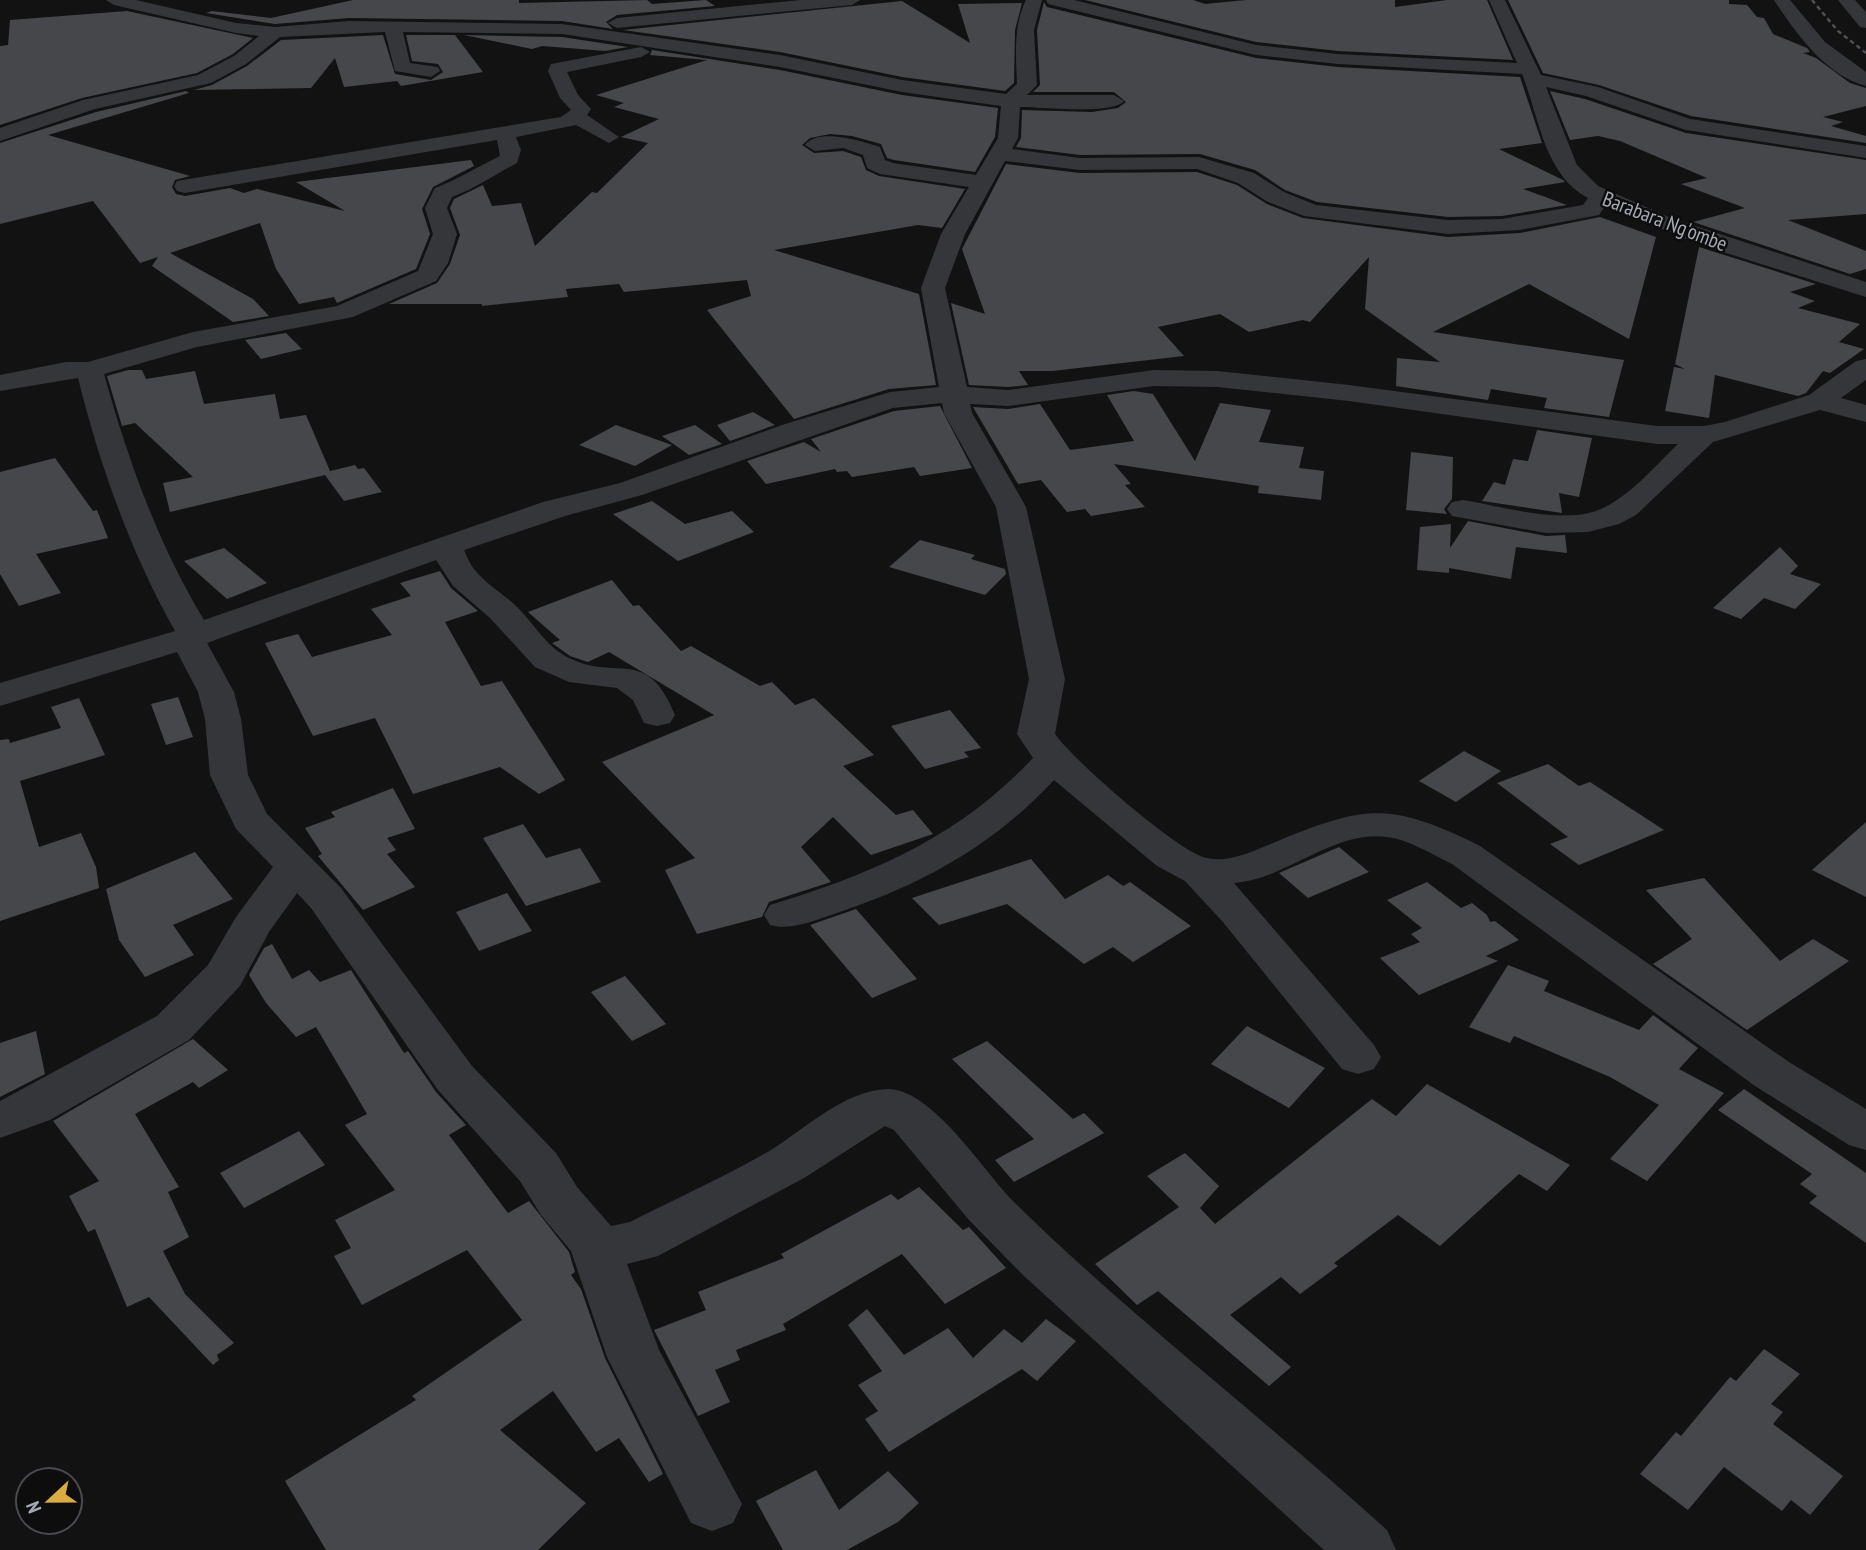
<svg xmlns="http://www.w3.org/2000/svg" width="1866" height="1550" font-family="'PT Sans Narrow',sans-serif">
<rect width="100%" height="100%" fill="#121213"/>
<!-- building -->
<g fill="#46474b">
<path d="M353 0H519V3L647 0 652 4 706 0 715 6 617 15 606 22 613 29 562 21 349 18 275 24 206 13 212 11 271 18Z"/>
<path d="M1085 0H1193L1205 4 1246 0H1395V7L1447 0H1487L1513 60 1338 51 1256 42Z"/>
<path d="M1508 0H1729V4L1747 5 1757 17 1764 18 1773 34 1807 48 1810 52 1803 53 1816 58 1850 83 1866 88V106L1823 117 1843 122 1831 126 1866 136V143L1691 116 1599 85 1543 73Z"/>
<path d="M902 1 970 43 958 4 1022 3 1015 30 1014 83 1005 91 902 77 780 52 623 30Z"/>
<path d="M1044 2 1047 7 1256 58 1338 67 1520 77 1542 143 1499 149 1563 180 1565 182 1523 189 1567 205 1502 216 1448 217 1317 202 1285 190 1255 170 1200 154 1080 155 1016 147 1021 138 1022 110 1092 112 1118 108 1126 102 1114 92H1033L1040 85 1037 30Z"/>
<path d="M127 11 253 38 233 54 197 73 82 98 0 125V46L8 45 10 20Z"/>
<path d="M383 35 395 74 431 80 443 72 438 64 412 61 406 35H455L483 72 401 86 397 81 344 87 335 58 311 88 194 90 212 85 247 66 281 40Z"/>
<path d="M464 35 562 37 628 47 605 51 542 46 532 49Z"/>
<path d="M652 50 780 70 902 95 998 108 995 137 975 172 894 160 887 158 881 144 852 136 830 134 810 138 802 145 814 153 843 151 861 157 866 170 879 176 965 189 942 228 918 225 774 250 919 294 936 385 889 389 794 419 707 310 751 296 747 280 624 292 619 284 566 289 568 297 482 306V304H389L437 283 450 264 460 235 450 208 454 199 483 185 492 206 521 203 535 246 592 192 597 193 648 143 621 137 659 119 614 107 624 103 596 95 707 60 650 55Z"/>
<path d="M186 91 189 93 48 135 190 176 175 180 172 187 176 194 185 196 230 188 244 193 257 189 345 211 296 182 471 160 474 166 433 187 422 209 430 234 416 269 337 303 334 297 299 304 276 269 260 223 170 253 253 299 269 316 233 322 152 266 158 257 140 263 93 201 0 224V143L96 112Z"/>
<path d="M1550 91 1585 99 1686 133 1866 160V214L1788 220 1866 251V269L1850 274 1693 222 1745 208 1681 184 1707 178 1620 141 1598 136 1570 140Z"/>
<path d="M1006 164 1080 173 1197 172 1237 185 1267 204 1303 218 1448 237 1520 233 1600 217 1656 237 1629 339 1529 284 1433 332 1624 360 1609 417 1544 408 1547 398 1491 389 1488 400 1396 386 1397 358 1440 362 1365 309 1369 257 1310 322 1303 320 1249 332 1220 314 1158 327 1184 356 1052 371H1019L1028 385 1008 387 969 385 951 303 985 314 962 249Z"/>
<path d="M1699 247 1816 284 1790 292 1815 301 1798 308 1860 324 1839 342 1864 349 1830 373 1823 371 1806 393 1798 396 1715 375 1709 418 1665 411 1674 367 1685 369 1675 364Z"/>
<path d="M286 333 302 349 261 359 245 340Z"/>
<path d="M128 370H142L146 379 195 371 204 404 275 394 280 419 306 415 330 471 355 465 358 469 364 468 382 492 344 501 325 475 170 512 163 483 193 477 135 423 122 426 107 376Z"/>
<path d="M1134 391 1153 394 1195 461 1220 403 1271 410 1259 442 1304 447 1299 468 1324 471 1321 500 1258 493 1259 486 1114 464 1131 484 1125 485 1145 507 1091 516 1085 509 1067 512 1041 480 1018 484 973 407 1008 409 1040 404 1070 450 1134 441 1107 395Z"/>
<path d="M940 406 972 468 920 476 914 467 852 477 847 471 837 472 835 469 766 484 747 461 804 442 821 452 811 439 894 411Z"/>
<path d="M753 412 775 425 730 441 717 425Z"/>
<path d="M616 425 672 445 635 466 579 445Z"/>
<path d="M695 425 722 444 689 455 662 436Z"/>
<path d="M1537 430 1592 438 1579 497 1559 493 1562 513 1482 501 1494 482 1505 485 1513 459 1528 461Z"/>
<path d="M1411 452 1453 457 1452 499 1444 509 1447 514 1406 510Z"/>
<path d="M55 458 93 511 97 510 108 538 36 554 61 593 19 606 0 574V472Z"/>
<path d="M652 501 685 524 732 511 754 532 678 561 613 514Z"/>
<path d="M1468 521 1546 536 1565 535 1567 553 1516 547 1511 579 1449 568V573L1417 570 1420 527 1451 524 1450 548Z"/>
<path d="M920 540 975 555 971 559 1005 569 1006 574 985 595 889 567Z"/>
<path d="M1780 547 1798 566 1790 574 1821 584 1795 609 1764 598 1741 619 1713 608Z"/>
<path d="M224 548 267 583 227 599 184 561Z"/>
<path d="M440 571 451 588 478 611 445 622 481 686 502 681 565 780 539 794 500 767 413 794 375 718 313 736 265 643 298 634 312 657 392 635 371 609 411 596 400 583Z"/>
<path d="M612 580 633 606 639 605 681 651 691 646 760 686 772 682 795 705 814 698 874 755 843 766 896 815 913 810 933 834 871 855 833 817 801 847 831 882 769 902 762 917 697 934 665 870 695 858 602 762 714 715 609 652 588 662 570 656 552 643 560 640 528 612Z"/>
<path d="M178 697 193 737 166 745 151 704Z"/>
<path d="M79 698 105 755 20 781 39 847 81 833 96 867 99 888 0 921V740L9 739 10 743 61 728 51 707Z"/>
<path d="M950 710 981 748 964 752 969 757 925 769 891 726Z"/>
<path d="M1464 751 1501 771 1456 802 1419 781Z"/>
<path d="M1548 764 1579 786 1590 782 1664 830 1579 865 1550 844 1568 837 1497 783Z"/>
<path d="M393 788 415 829 387 838 396 850 387 854 415 887 363 910 318 856 322 854 305 828 335 817 331 812Z"/>
<path d="M1866 822V897L1812 870Z"/>
<path d="M523 824 546 858 580 848 601 882 526 906 483 838Z"/>
<path d="M1339 847 1369 872 1308 898 1279 873Z"/>
<path d="M195 852 233 899 173 925 194 955 145 977 119 940 106 889Z"/>
<path d="M1031 859 1065 899 1108 875 1123 886 1130 882 1191 926 1133 962 1113 947 1084 964 1007 904 939 925 912 898Z"/>
<path d="M1704 878 1780 961 1813 939 1849 961 1747 1030 1653 964 1692 939 1646 890Z"/>
<path d="M1427 882 1461 908 1472 903 1487 915 1490 922 1495 921 1519 940 1486 956 1498 961 1419 995 1380 958 1420 942 1411 934 1422 928 1387 900Z"/>
<path d="M507 893 532 931 479 951 456 912Z"/>
<path d="M856 909 917 979 872 998 810 925Z"/>
<path d="M272 944 292 979 309 970 320 982 351 970 404 1053 408 1051 436 1092 466 1125 449 1135 508 1213 529 1201 569 1252 575 1272 571 1275 581 1289 605 1358 663 1474 649 1482 619 1438 596 1452 553 1391 500 1430 586 1503 538 1550H326L285 1481 416 1400 412 1396 522 1320 467 1250 362 1305 334 1256 351 1248 335 1220 395 1190 345 1125 367 1114 316 1027 296 1037 266 1003 249 975 264 948Z"/>
<path d="M1508 965 1549 981 1544 991 1639 1030 1653 1015 1698 1048 1679 1069 1724 1093 1647 1181 1610 1159 1659 1105 1610 1077 1514 1036 1510 1043 1469 1027Z"/>
<path d="M625 976 666 1024 632 1041 591 992Z"/>
<path d="M1247 1026 1325 1068 1289 1108 1211 1064Z"/>
<path d="M36 1031 45 1074 0 1097V1043Z"/>
<path d="M193 1039 228 1070 199 1088 193 1082 135 1114 179 1187 168 1192 189 1237 163 1251 185 1294 234 1343 217 1355 219 1360 213 1365 149 1297 127 1307 95 1229 88 1232 69 1196 99 1181 53 1121Z"/>
<path d="M987 1041 1073 1119 1084 1113 1104 1133 1014 1182 995 1160 1034 1139 952 1059Z"/>
<path d="M1427 1084 1570 1165 1547 1191 1519 1174 1440 1246 1398 1215 1334 1263 1338 1266 1300 1294 1281 1277 1230 1315 1291 1367 1269 1386 1158 1291 1137 1305 1095 1264 1179 1207 1147 1176 1185 1153 1219 1186 1200 1208 1215 1224 1372 1099 1396 1116Z"/>
<path d="M1744 1089 1866 1173V1243L1809 1203 1817 1196 1800 1184 1812 1174 1718 1110Z"/>
<path d="M299 1131 325 1165 244 1208 220 1173Z"/>
<path d="M919 1187 963 1230 969 1227 1006 1268 945 1304 902 1254 783 1324 786 1330 736 1350 740 1360 715 1370 730 1402 698 1416 654 1330 706 1310 698 1292 784 1258 781 1254 891 1194 898 1200Z"/>
<path d="M867 1309 904 1355 948 1328 973 1358 1004 1329 1022 1343 1046 1319 1076 1341 1037 1381 1022 1369 889 1452 865 1419 878 1411 858 1385 882 1371 848 1325Z"/>
<path d="M1764 1349 1800 1374 1771 1404 1783 1412 1773 1424 1843 1476 1810 1515 1791 1500 1782 1511 1724 1467 1688 1510 1640 1474 1676 1432 1681 1436 1730 1377 1736 1381Z"/>
<path d="M816 1470 839 1510 888 1471 919 1503 898 1522 847 1550H783L756 1501Z"/>
</g>
<g fill="none" stroke-linecap="round" stroke-linejoin="round">
<!-- minor -->
<g fill="#35363a" fill-rule="evenodd">
<path d="M106 0H136L236 23 275 27 349 21 562 24 780 55 902 80 1006 94 1017 84C1016 55 1013 26 1026 0H1042L1034 30 1037 85 1027 95H1114L1124 101C1113 115 1040 107 1020 107L1018 138 1012 149 1080 158 1199 157 1254 173 1284 192 1316 205 1448 220 1502 219 1583 205 1588 198C1544 175 1539 116 1522 74L1338 64 1256 55 1048 4 1046 0H1074L1256 45 1338 54 1517 63 1489 0H1505L1541 75 1598 87 1690 119 1866 146V158L1686 130 1586 96 1546 87 1577 165 1598 186 1671 218 1866 282V297L1701 245 1605 206 1599 215 1520 230 1448 234 1304 216 1268 202 1238 183 1197 169 1080 170 1005 161 965 234 945 288 967 387 1008 390 1154 370 1217 371 1349 385 1657 426H1704L1725 422 1809 395 1856 361 1866 359V380L1841 398 1866 405V422L1820 410 1713 442 1636 515 1619 524 1588 532 1546 533 1463 518 1452 516 1447 509 1452 502 1463 500C1500 506 1560 524 1596 511 1628 499 1654 467 1678 444H1657L1349 401 1217 387 1154 386 1008 406 970 404 972 413 1026 507 1065 679 1055 734C1072 759 1179 853 1207 858 1229 863 1253 851 1273 843 1365 805 1389 801 1480 846L1789 1062 1866 1109V1150L1849 1145 1755 1086 1452 864C1431 854 1410 840 1387 837 1333 830 1287 879 1234 883L1374 1045 1381 1057 1374 1069 1358 1074 1342 1069 1222 921 1185 881 1157 866 1054 780C993 846 921 885 837 913 815 920 793 931 770 925L764 915 770 905C874 873 957 838 1033 758L1017 734 1029 679 996 507 944 413 942 403 893 408 642 495 565 516 464 550C467 557 470 564 474 569 486 584 502 593 515 605 533 622 546 647 569 658 617 682 647 645 675 715L670 723 657 726 644 723 633 700 617 688 569 682 535 667 490 618 453 586 436 560 207 643 234 692 241 719 248 775 267 814 341 888 472 1066 556 1153 577 1187 611 1226 630 1222C677 1198 726 1176 771 1150 806 1128 844 1091 887 1089 932 1088 984 1172 1014 1202 1132 1318 1265 1419 1387 1530L1396 1550H1324L1024 1276 969 1220 894 1130 885 1126 804 1178 658 1256 627 1264 659 1350 742 1504 733 1523 712 1531 691 1523 607 1357 571 1251 541 1215 520 1181 438 1090 311 908 297 893 269 932 240 986 189 1040 50 1120 0 1138V1101L157 1016 208 965 236 917 273 867 236 829 210 775 205 719 198 692 177 652 0 706V683L175 631C130 551 100 466 78 378L0 391V375L66 362H88L193 332 337 306 418 271 433 234 425 208 435 188C459 179 477 167 500 156L497 140 185 193 177 191 174 186 177 181 561 117 571 110 560 98 548 71 551 64 641 47 650 52 641 57 567 72 578 95 591 109 587 115 619 137 609 143 576 125 516 137 521 150 517 163C494 175 476 188 452 197L447 208 457 234 448 263 436 281 353 317 197 347 104 374C128 460 158 544 204 620L543 502 620 483 782 425 890 392 939 387 921 288 941 234 969 187 880 174 867 168 863 155 843 148 815 151 805 145C818 127 862 141 880 147L885 160 893 163 976 175 998 138 1001 106 902 92 780 67 562 34 403 32 410 63 438 67 440 71 431 77 395 71 385 32 280 37 246 64 211 83 95 109 0 141V128L83 100 198 75 234 56 259 36 236 33 114 5Z"/>
<path d="M801 0H860L852 5 617 28 608 23 617 18Z"/>
<path d="M1774 0H1790L1825 42 1866 72V86C1826 76 1795 32 1774 0Z"/>
<path d="M1838 0H1855L1866 12V28L1860 27Z"/>
</g>
<!-- rail -->
<path stroke="#4f5054" stroke-width="2.5" stroke-dasharray="4.5 3.5" stroke-linecap="butt" d="M1812 0 1838 31 1866 53"/>
</g>
<g text-anchor="middle" dominant-baseline="central" stroke-width="5" stroke-linejoin="round" paint-order="stroke">
<!-- far-street labels -->
<g font-size="21" fill="#a5a9b2" stroke="#0d0d0e">
<text transform="translate(1665 221) rotate(21)">Barabara Ng'ombe</text>
</g>
</g>
<!-- north arrow -->
<g transform="translate(49 1501) rotate(248)"><circle r="33" fill="#0d0d0e" stroke="#4a4b50" stroke-width="2"/>
<path d="M0-5L12 26L0 18L-12 26Z" fill="#daaa43"/>
<text y="-10" font-size="19" font-weight="bold" text-anchor="middle" fill="#a5a9b2">N</text>
</g>
</svg>
